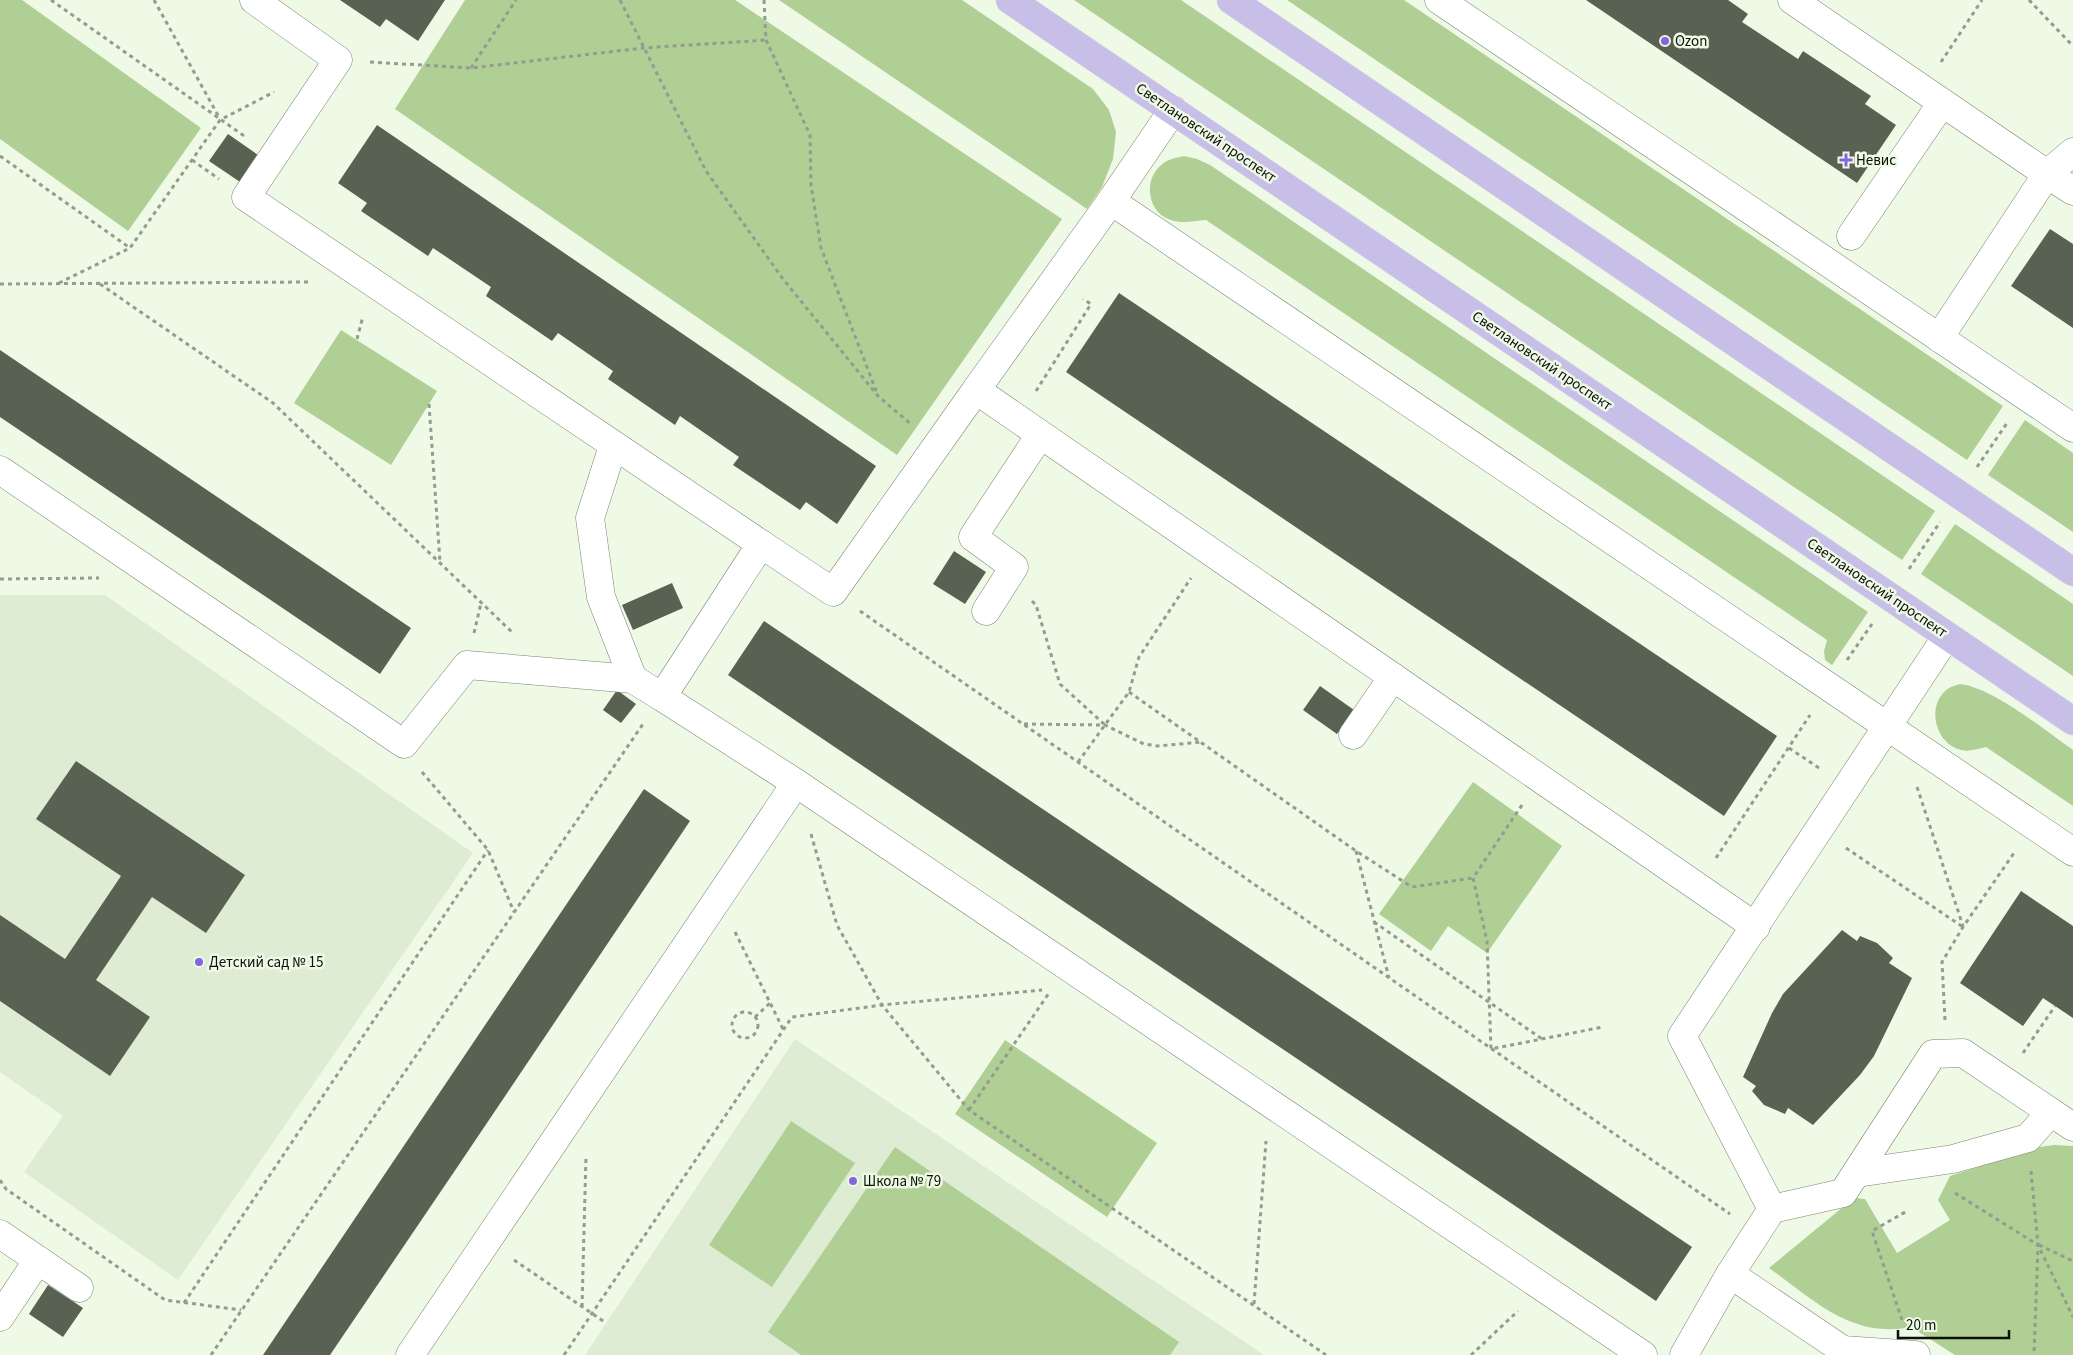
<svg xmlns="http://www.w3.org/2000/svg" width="2073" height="1355" font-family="'Source Sans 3',sans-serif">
<rect width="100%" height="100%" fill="#eef9e6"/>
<!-- built -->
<g fill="#deecd4">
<path d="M0 595H105L473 853 178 1280 24 1172 63 1116 0 1072Z"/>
<path d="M795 1039 1264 1355H585Z"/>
</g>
<!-- green -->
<g fill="#b0cf95">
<path d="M0 0H22L201 128 128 231 0 139Z"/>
<path d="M465 0H735L1062 219 897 455 395 109Z"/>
<path d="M779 0H962L1093 89 1109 110 1116 132 1113 159 1102 187 1087 209Z"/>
<path d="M1074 0H1181L1935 511 1902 560Z"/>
<path d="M1287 0H1404L2003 406 1967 460Z"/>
<path d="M1184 156 1197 159 1210 165 1868 612 1832 665 1825 660 1824 651 1827 640 1206 220C1194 221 1182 224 1171 220 1148 213 1143 182 1160 166 1167 159 1175 158 1184 156Z"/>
<path d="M341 330 437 391 391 465 294 403Z"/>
<path d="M2025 420 2073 453V532L1988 475Z"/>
<path d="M1955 524 2073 604V676L1921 574Z"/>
<path d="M1960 684C1994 688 2044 730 2073 750V806L1986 747C1977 749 1967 753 1958 749 1934 741 1926 703 1949 688 1952 686 1957 685 1960 684Z"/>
<path d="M1473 782 1562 846 1487 953 1448 926 1431 951 1379 914Z"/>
<path d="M1005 1040 1157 1143 1107 1217 955 1114Z"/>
<path d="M791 1121 855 1163 772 1287 709 1245Z"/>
<path d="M2054 1145 2073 1146V1355H1955L1911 1327C1851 1339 1814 1300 1769 1268L1854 1198 1865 1199 1897 1253 1950 1220 1938 1200 1950 1176 2040 1147Z"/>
<path d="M895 1147 1179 1342 1170 1355H801L768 1332Z"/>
</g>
<!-- building -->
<g fill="#596252">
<path d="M340 0H445L418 41 386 19 380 27Z"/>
<path d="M1586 0H1728L1748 14 1742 22 1798 59 1803 51 1871 96 1865 104 1896 125 1857 183Z"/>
<path d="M377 125 876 466 837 524 806 502 800 510 733 465 739 457 680 416 675 425 608 379 613 371 558 333 552 341 486 296 491 287 433 248 428 256 361 211 367 203 338 183Z"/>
<path d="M228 134 258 155 240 182 209 161Z"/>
<path d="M2050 229 2073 244V328L2011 286Z"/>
<path d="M1119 293 1777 736 1724 816 1066 372Z"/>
<path d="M0 350 411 628 380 674 0 417Z"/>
<path d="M954 551 986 572 965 604 933 584Z"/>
<path d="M672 583 683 608 633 630 622 605Z"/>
<path d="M764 621 1692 1247 1656 1301 728 675Z"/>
<path d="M1320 686 1354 710 1337 734 1303 710Z"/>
<path d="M617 690 636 704 621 723 603 710Z"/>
<path d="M76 761 245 875 206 933 152 897 96 980 150 1017 110 1076 0 1001V915L65 959 121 876 36 819Z"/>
<path d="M644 789 690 821 456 1169 330 1355H263Z"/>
<path d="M2021 891 2073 926V1018L2043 998 2023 1026 1960 983Z"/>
<path d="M1842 930 1857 941 1860 936 1877 943 1893 958 1889 963 1912 978 1874 1056 1860 1075 1813 1125 1788 1108 1785 1114 1764 1105 1752 1091 1756 1086 1743 1077 1772 1013 1783 994Z"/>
<path d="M48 1285 83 1308 63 1337 29 1314Z"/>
</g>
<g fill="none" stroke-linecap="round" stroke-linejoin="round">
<!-- minor casing -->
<g stroke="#7b8474" stroke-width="29">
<g id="minor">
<path d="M254 0 338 60 246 197 761 544 662 697 796 783 1643 1355"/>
<path d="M1439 0 2073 428"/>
<path d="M1792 0 2047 174 2073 152"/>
<path d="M1173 110 1111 201 2073 852"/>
<path d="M1111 201 976 390 1756 927"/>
<path d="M1851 236 1942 103"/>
<path d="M1939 338 2047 174 2073 191"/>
<path d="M613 446 590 518 601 597 633 679 646 687"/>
<path d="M0 470 404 744 467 665 633 679 662 697"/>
<path d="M761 544 833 592 976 390"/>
<path d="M986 611 1014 567 973 537 1040 435"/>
<path d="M1353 735 1393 677"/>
<path d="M1857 1173 1953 1159 2028 1138 2050 1113"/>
<path d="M1772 1209 1682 1036 1947 636"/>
<path d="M0 1234 79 1288"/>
<path d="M1730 1274 1772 1209 1843 1193 1933 1054 1963 1053 2073 1127"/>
<path d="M0 1317 38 1260"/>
<path d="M410 1355 796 783"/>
<path d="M1684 1355 1730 1274 1843 1350 1916 1355"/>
</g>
</g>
<!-- major casing -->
<g stroke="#e2e2e2" stroke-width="29">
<g id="major">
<path d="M1010 0 2073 721"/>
<path d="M1231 0 2073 572"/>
</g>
</g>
<!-- path -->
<g stroke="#939c8e" stroke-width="3" stroke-dasharray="4 4" stroke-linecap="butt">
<path d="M51 0 247 138"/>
<path d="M154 0 219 117"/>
<path d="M620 0 706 171 783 279 878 396 912 425"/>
<path d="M764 0 766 40 810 135 811 185 821 248 877 393"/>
<path d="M2029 0 2073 46"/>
<path d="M370 62 471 68 643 48 766 40"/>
<path d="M1941 62 1982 0"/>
<path d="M471 68 516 0"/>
<path d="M0 156 130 248 220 120 274 92"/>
<path d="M192 160 219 179"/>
<path d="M59 283 130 248"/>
<path d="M0 284 310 282"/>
<path d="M100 284 273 403 514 634"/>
<path d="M357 339 363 316"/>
<path d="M1036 391 1091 304 1083 299"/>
<path d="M429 404 440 562"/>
<path d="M1977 467 2007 423"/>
<path d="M1909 569 1940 522"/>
<path d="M0 579 99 578"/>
<path d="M1032 601 1036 605 1060 684 1105 725"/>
<path d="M860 611 1730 1214"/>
<path d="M474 633 481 603"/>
<path d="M1847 660 1872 624"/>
<path d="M1129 692 1356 851 1412 887 1473 878"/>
<path d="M1024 724 1105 725 1144 744 1158 746 1201 742"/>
<path d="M1789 748 1819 768"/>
<path d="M1078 762 1129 692 1139 657 1191 578"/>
<path d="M422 772 488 850 514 912"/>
<path d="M1917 787 1963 926"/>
<path d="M1522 805 1473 878 1487 941 1491 1049 1603 1027"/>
<path d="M811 834 837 925 882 1005 969 1110 1326 1355"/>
<path d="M1846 848 1963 927"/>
<path d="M1356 851 1389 978"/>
<path d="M1716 858 1810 715"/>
<path d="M1374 922 1542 1039"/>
<path d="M735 932 783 1029"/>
<circle cx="745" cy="1025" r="13"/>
<path d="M755 1017 770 1003"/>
<path d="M1945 1020 1942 962 1963 927 2014 853"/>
<path d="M2023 1053 2055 1006"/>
<path d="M969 1110 1049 993"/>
<path d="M2031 1171 2038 1245 2073 1317"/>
<path d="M0 1180 6 1189 165 1300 241 1310"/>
<path d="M1955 1193 2038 1245 2034 1355"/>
<path d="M2039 1245 2073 1261"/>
<path d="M514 1260 606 1323"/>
<path d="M184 1303 488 850"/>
<path d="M1254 1304 1266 1141"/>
<path d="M582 1307 586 1155"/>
<path d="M1902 1320 1872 1231 1907 1211"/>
<path d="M211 1355 643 724"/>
<path d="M564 1355 792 1017 882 1005 1042 990"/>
<path d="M1471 1355 1518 1311"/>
</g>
<!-- minor -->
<use href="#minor" stroke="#fff" stroke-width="28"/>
<!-- major -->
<use href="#major" stroke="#c7bfe8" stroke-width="28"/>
</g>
<!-- markers -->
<g fill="#8664df" stroke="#eef9e6" stroke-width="2">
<circle cx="1665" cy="41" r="5"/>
<path d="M1843.5 152.5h5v5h5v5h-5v5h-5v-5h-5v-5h5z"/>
<circle cx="199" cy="962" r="5"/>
<circle cx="853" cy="1181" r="5"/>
</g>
<g text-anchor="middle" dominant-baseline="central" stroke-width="5" stroke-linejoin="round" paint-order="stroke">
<!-- poi labels -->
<g font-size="15" fill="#0c100a" stroke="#eef9e6" text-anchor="start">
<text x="1675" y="41">Ozon</text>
<text x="1856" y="160">Невис</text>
<text x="209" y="962">Детский сад № 15</text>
<text x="863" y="1181">Школа № 79</text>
</g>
<!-- street labels -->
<g font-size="15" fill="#0c100a" stroke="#eef9e6">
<text transform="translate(1206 133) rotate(34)">Светлановский проспект</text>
<text transform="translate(1542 361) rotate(34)">Светлановский проспект</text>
<text transform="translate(1877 588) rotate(34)">Светлановский проспект</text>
</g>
</g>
<!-- scale -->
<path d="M1898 1330v8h111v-8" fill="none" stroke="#0c100a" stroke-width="2.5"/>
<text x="1906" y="1330" font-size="15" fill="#0c100a" stroke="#eef9e6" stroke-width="4" paint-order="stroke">20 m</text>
</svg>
